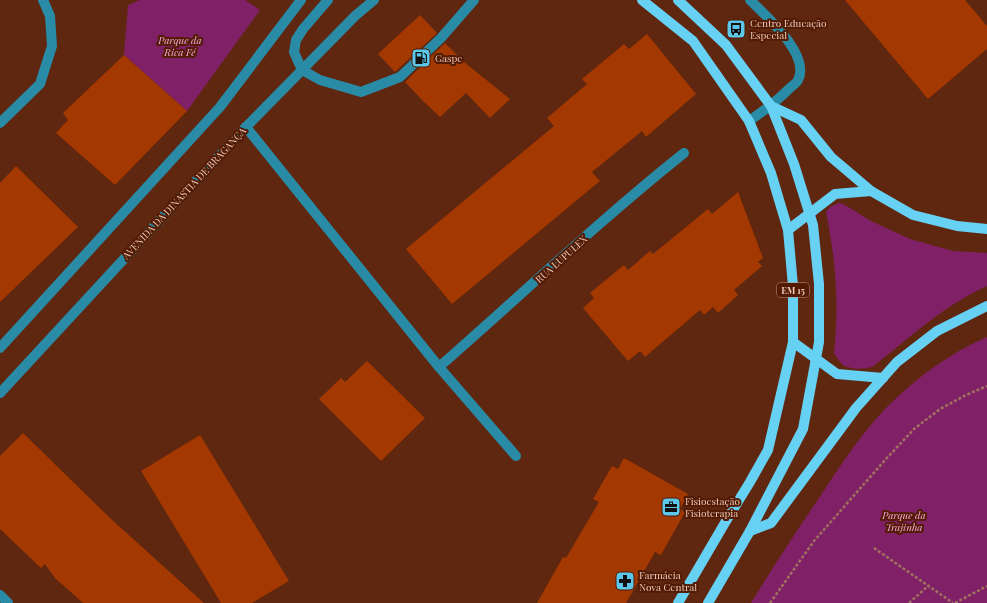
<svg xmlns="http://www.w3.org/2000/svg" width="987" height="603" font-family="'Playfair Display',serif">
<rect width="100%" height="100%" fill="#5f2610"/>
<!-- green -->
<g fill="#802067">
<path d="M140 0H245L260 10 187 111 124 55 128 5Z"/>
<path d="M839 203 845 205 871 221 910 239 953 251 987 253V286C941 307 911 337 872 367 863 369 851 370 843 365 840 363 837 357 834 354 839 304 836 261 826 212L830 207Z"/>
<path d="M987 337V603H751C772 569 793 536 815 504 837 471 860 434 888 406 916 378 950 353 987 337Z"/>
</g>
<!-- building -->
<g fill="#a33800">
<path d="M845 0H965L987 26V49L928 99Z"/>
<path d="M420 15 437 33 395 72 378 54Z"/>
<path d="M647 34 696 94 646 137 642 131 592 172 600 181 452 304 406 249 554 126 547 118 587 84 582 79 624 44 629 49Z"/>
<path d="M445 43 464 62 510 99 490 118 466 93 440 117 423 101 405 82Z"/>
<path d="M124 55 187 111 115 185 56 133 68 120 63 113Z"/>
<path d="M16 166 78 227 0 302V183Z"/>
<path d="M738 192 763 258 758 262 762 266 734 290 738 295 718 313 713 307 704 315 700 310 645 357 640 351 628 361 583 308 594 298 590 293 624 265 628 270 650 251 653 254 708 209 712 214Z"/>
<path d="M367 361 425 418 381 461 319 399 341 378 345 382Z"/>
<path d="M23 433 110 518 204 603H83L55 578 45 564 41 568 0 529V456Z"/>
<path d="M200 435 289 581 252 603H221L141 471Z"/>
<path d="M624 458 688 494 680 509 685 512 661 555 655 552 626 603H537L563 557 566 558 599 502 593 499 612 466 618 469Z"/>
</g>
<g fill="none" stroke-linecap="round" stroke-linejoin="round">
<!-- path -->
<g stroke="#a17260" stroke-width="2.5" stroke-dasharray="3 2" stroke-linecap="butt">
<path d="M874 548 953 603"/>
<path d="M770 603 814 541 886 459 914 429 940 409 966 395 987 386"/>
<path d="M909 603 928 586"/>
<path d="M955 603 987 586"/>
</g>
<!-- minor -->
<g stroke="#298ba5" stroke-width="10">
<path d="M328 0 303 29 296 40 294 52 302 70 320 80 361 92 400 77 441 38 474 0"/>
<path d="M749 121C764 111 777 101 790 88 792 86 797 83 798 80 811 55 766 16 750 0"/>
<path d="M0 123 40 84 52 46 50 16 43 0"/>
<path d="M246 127 439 367 516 456"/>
<path d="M0 348 220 107 301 0"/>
<path d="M439 367C520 296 599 221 684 153"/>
<path d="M0 393 246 127 355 16 374 0"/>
<path d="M0 595 8 603"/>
</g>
<!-- major -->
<g stroke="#66d1f2" stroke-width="10">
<path d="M642 0 693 41 749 121 771 173 788 230 793 286V342L768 450 750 482 726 521 678 603"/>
<path d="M678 0 726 45 771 106 794 164 813 225 819 284V342L803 429 750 531 708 603"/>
<path d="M771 106 801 120 831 157 871 191 913 215 957 226 987 229"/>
<path d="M788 230 835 194 871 191"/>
<path d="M793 342 837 374 883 378"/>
<path d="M750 531 771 523 856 408 897 362 937 331 987 306"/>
</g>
</g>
<!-- icons -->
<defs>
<g id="bus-square" transform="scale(1)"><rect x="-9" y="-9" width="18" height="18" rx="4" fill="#5cc7e8" stroke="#531b04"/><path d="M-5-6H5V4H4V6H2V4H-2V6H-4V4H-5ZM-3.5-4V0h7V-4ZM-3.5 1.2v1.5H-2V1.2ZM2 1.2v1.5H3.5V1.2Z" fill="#111"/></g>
<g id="fuel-square" transform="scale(1)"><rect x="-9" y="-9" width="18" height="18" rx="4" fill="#5cc7e8" stroke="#531b04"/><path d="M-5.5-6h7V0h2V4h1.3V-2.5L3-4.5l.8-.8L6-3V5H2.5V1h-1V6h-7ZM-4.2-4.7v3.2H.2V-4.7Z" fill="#111"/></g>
<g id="office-square" transform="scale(1)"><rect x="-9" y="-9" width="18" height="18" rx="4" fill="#5cc7e8" stroke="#531b04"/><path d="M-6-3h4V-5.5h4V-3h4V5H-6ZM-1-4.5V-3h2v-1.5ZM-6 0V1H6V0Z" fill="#111"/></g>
<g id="pharmacy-square" transform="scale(1)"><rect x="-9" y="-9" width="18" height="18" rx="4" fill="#5cc7e8" stroke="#531b04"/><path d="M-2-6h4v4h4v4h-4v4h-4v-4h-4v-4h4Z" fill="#111"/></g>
</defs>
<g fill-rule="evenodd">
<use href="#bus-square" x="736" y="29"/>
<use href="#fuel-square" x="421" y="58"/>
<use href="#office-square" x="671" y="507"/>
<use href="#pharmacy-square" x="625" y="581"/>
</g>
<g text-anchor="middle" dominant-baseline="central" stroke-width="4" stroke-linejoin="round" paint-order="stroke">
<!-- shield labels -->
<rect fill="#531b04" stroke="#c09686" stroke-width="1" x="777" y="283" width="32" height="14" rx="3"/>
<g font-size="9" font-weight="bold" fill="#eecabd">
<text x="793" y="290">EM 15</text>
</g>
<!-- poi labels -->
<g font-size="10" fill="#eecabd" stroke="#531b04" text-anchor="start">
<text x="750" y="23">Centro Educação<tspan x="750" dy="12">Especial</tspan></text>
<text x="435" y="58">Gaspe</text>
<text x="685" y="501">Fisioestação<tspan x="685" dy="12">Fisioterapia</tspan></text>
<text x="639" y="575">Farmácia<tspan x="639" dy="12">Nova Central</tspan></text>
</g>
<!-- park labels -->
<g font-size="10" font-style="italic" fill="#f5a9db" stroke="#531b04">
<text x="180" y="40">Parque da<tspan x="180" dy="12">Rica Fé</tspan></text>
<text x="904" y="515">Parque da<tspan x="904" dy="12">Trajinha</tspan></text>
</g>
<!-- street labels -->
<g font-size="10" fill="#eecabd" stroke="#531b04">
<text transform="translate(184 193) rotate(-47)">AVENIDA DA DINASTIA DE BRAGANÇA</text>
<text transform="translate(561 259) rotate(-42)">RUA LUPULEX</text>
</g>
</g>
</svg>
